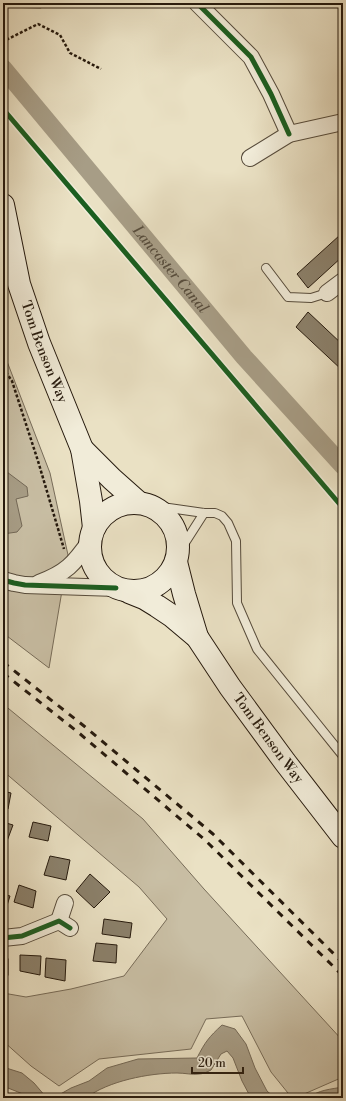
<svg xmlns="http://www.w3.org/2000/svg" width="346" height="1101" font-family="'Libre Bodoni',serif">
<rect width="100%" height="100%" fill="#eae1c4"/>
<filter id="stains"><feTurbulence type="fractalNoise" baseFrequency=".005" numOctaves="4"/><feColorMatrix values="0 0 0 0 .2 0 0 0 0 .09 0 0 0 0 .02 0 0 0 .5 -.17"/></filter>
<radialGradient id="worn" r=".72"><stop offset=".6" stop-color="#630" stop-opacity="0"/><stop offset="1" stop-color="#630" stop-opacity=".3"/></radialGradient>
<!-- green -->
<g fill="#c9bfa5" stroke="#776c59">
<path d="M3 3H47L41 8 3 7Z"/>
<path d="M3 351 50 473 68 555 49 668 3 633Z"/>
<path d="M3 704 143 819 204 889 343 1041V1077L295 1098H292L271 1072 242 1016 206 1019 191 1049 99 1059 59 1086 31 1066 3 1041V993L26 997 71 989 124 976 167 919 139 887 3 771Z"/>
</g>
<!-- water -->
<g fill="#a79d86" stroke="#736856">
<path d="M3 469 27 487 28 496 16 499 22 526 17 532 3 534Z"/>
<path d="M222 1025 235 1029 246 1044 255 1068 267 1091 275 1098H251L242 1081 233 1058 227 1051 221 1054 211 1070C207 1072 203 1074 199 1074 192 1075 185 1073 177 1073 149 1073 108 1081 86 1098H28L23 1094 3 1086V1067L22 1073 34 1083 46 1097 57 1096 71 1088 89 1081 107 1068 138 1059 197 1058C205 1042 209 1037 222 1025Z"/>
<path d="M343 1087V1098H309C317 1090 332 1089 343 1087Z"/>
</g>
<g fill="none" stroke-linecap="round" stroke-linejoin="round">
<!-- canal -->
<path stroke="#a79d86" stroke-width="18" id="s1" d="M3 68 244 357 343 466"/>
</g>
<!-- building -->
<g fill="#8b816c" stroke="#25190d">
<path d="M340 235 343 239V256L308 288 297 274Z"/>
<path d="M308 312 343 345V371L296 327Z"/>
<path d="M3 791 11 793 8 809 3 808Z"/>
<path d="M3 822 13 825 7 841 3 840Z"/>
<path d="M33 822 51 826 48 841 29 837Z"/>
<path d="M50 856 70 860 66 880 44 875Z"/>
<path d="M90 874 110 892 94 908 76 891Z"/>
<path d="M19 885 36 891 33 908 14 902Z"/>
<path d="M3 894 10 896 4 915H3Z"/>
<path d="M104 919 132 923 130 938 102 934Z"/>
<path d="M96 943 117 945 116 963 93 961Z"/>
<path d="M20 955 41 956 40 975 20 971Z"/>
<path d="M46 958 66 960 65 981 45 977Z"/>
<rect x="3" y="959" width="5" height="16"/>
</g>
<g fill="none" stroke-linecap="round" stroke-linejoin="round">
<!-- lane casing -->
<g stroke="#564b3b" stroke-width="10">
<g id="lane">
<path d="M266 268 288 297 311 298 327 293"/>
<path d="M148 505 204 513H215L222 516 228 523 236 541 237 603 257 649 343 756"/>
<path d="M179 552 204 513"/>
</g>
</g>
<!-- street casing -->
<g stroke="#564b3b" stroke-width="18">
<g id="street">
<path d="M197 3 251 57 271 94 289 134"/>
<path d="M250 158 289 134 343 122"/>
<path d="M327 293 343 281"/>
<path d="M3 580 14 583 25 585 116 588"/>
<path d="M39 583C66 573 74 564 90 541"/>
<path d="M59 921 65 903"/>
<path d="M3 938 22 936 59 921 70 928"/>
</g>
</g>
<!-- secondary casing -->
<g stroke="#25190d" stroke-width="24">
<g id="secondary">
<path id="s2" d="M3 205 19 284 39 343 82 449 91 501 94 528"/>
<path d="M82 449 112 479 139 503"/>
<circle cx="134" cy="547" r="44"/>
<path d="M176 562 184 594 197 637"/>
<path id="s3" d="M129 592 144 598 157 606 172 616 197 637 230 687 285 762 343 837"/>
</g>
</g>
<!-- path -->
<g stroke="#25190d" stroke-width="2.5" stroke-dasharray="3 2" stroke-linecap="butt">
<path d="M113 6 117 3"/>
<path d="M3 39 4 41 38 24 60 35 70 53 101 69"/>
<path d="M3 109 343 508"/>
<path d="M3 368 12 381 38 461 64 549"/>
</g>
<!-- lane -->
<use href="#lane" stroke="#f1ecd9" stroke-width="8"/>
<!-- street -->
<use href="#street" stroke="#f1ecd9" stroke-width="16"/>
<!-- secondary -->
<use href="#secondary" stroke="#f1ecd9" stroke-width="22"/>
<!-- rail -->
<g stroke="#25190d" stroke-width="3" stroke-dasharray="7 7" stroke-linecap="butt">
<path d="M3 662 84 726 213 834 343 963"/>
<path d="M3 673 79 733 205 840 343 976"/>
</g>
<!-- cycleway casing -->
<g stroke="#f1ecd9" stroke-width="8">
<g id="cycleway">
<path d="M197 3 251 57 271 94 289 134"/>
<path d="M3 109 343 508"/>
<path d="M3 580 14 583 25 585 116 588"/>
<path d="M3 938 22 936 59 921 70 928"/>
</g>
</g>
<!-- cycleway -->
<use href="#cycleway" stroke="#1b5e20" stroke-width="5"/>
</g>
<g text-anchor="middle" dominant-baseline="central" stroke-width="3" stroke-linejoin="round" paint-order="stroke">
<!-- street labels -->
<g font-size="14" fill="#25190d" stroke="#f1ecd9">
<text stroke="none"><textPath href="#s2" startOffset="153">Tom Benson Way</textPath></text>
<text stroke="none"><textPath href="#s3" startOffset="206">Tom Benson Way</textPath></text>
</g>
<!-- water labels -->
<g font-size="15" font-style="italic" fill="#594e3d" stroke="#f1ecd9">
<text stroke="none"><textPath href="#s1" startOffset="262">Lancaster Canal</textPath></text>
</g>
</g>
<!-- margin -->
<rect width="346" height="1101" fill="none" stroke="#eae1c4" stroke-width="16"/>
<rect x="4" y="4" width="338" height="1093" fill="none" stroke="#25190d" stroke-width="2"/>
<rect x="8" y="8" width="330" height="1085" fill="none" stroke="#25190d"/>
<!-- scale -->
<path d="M192 1067v6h51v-6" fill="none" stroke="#25190d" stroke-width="2"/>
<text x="198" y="1067" font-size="12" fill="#25190d" stroke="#f1ecd9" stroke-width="3" paint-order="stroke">20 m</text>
<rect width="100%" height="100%" filter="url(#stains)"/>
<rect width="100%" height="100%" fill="url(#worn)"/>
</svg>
